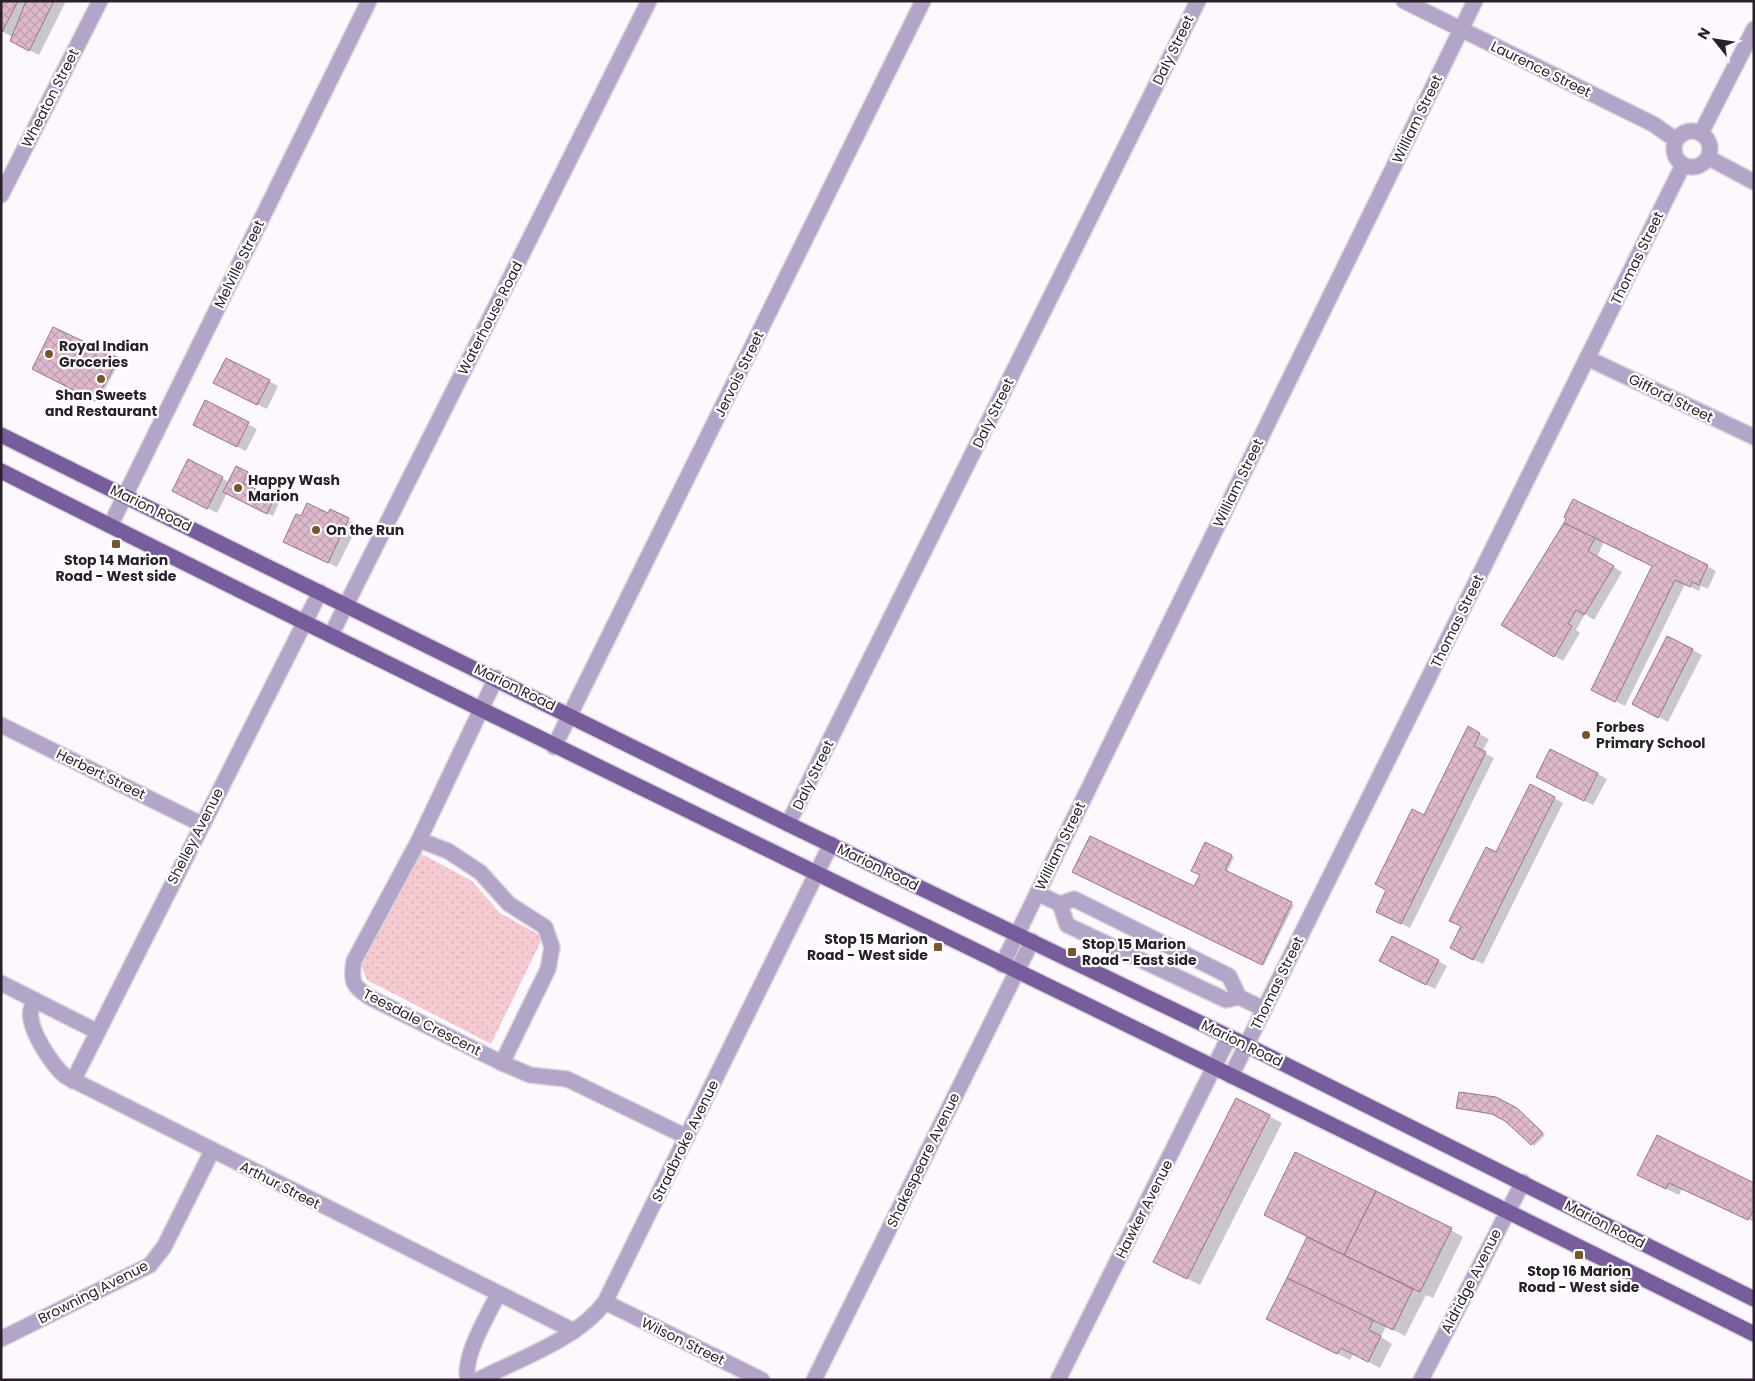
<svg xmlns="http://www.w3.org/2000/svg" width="1755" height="1381" font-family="Poppins,sans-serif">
<defs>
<pattern id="park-dots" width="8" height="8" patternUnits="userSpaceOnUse" patternTransform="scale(1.25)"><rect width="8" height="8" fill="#f5cad1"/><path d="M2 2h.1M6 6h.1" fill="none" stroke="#d2adb4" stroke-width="1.8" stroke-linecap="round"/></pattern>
<pattern id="building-cross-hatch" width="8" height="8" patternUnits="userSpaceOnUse" patternTransform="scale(1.25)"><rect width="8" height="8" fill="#deb9cc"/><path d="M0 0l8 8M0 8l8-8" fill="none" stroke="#bf9faf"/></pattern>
</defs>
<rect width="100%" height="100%" fill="#fdf8fe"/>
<!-- park -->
<path fill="url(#park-dots)" d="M418 852 472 881 500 913 543 937 491 1044 367 980 361 965Z"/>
<!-- shadow -->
<g fill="#0003">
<path d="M1 1H66L39 55 20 46 13 37 1 31Z"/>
<path d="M54 328 120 361 98 402 34 369Z"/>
<path d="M269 381 278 386 267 409 224 388Z"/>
<path d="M206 402 257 429 246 451 203 430Z"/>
<path d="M188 461 229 482 236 467 254 476 248 487 279 503 273 516 227 493 217 513 182 496Z"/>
<path d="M330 511 358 525 337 567 293 546 301 518 329 514Z"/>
<path d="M1565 523 1707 566 1716 571 1708 589 1701 586 1699 591 1685 584 1625 706 1601 694 1653 566 1604 542 1597 557 1622 572 1594 620 1585 614 1576 630 1580 633 1563 661 1503 625Z"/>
<path d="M1668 637 1702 655 1668 722 1643 709Z"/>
<path d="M1468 728 1489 739 1482 752 1494 758 1410 928 1386 916 1424 817Z"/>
<path d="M1598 774 1607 779 1593 805 1546 782Z"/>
<path d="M1554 798 1563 803 1483 964 1460 953 1462 927 1450 920 1497 854Z"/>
<path d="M1206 843 1234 857 1227 872 1294 905 1264 965 1074 871 1195 888 1201 875Z"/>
<path d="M1438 961 1447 966 1435 989 1390 966Z"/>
<path d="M1237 1100 1282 1123 1200 1285 1167 1269Z"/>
<path d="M1458 1108 1520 1111 1545 1135 1534 1146 1506 1120 1496 1115Z"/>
<path d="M1651 1182 1754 1185V1222L1682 1189 1679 1195Z"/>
<path d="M1265 1215 1451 1230 1463 1237 1433 1298 1426 1295 1405 1336 1386 1326 1381 1337 1392 1344 1380 1368 1353 1354 1350 1360 1268 1318 1308 1237Z"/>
</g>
<!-- building -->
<g fill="url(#building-cross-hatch)" stroke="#987688">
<path d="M1 1H18L2 32H1Z"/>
<path d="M26 1H54L29 51 10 41Z"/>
<path d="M53 327 119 358 95 401 32 369Z"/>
<path d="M226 358 270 380 257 405 213 383Z"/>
<path d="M205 400 249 422 237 447 193 425Z"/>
<path d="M188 459 223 477 207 509 172 491Z"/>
<path d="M236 466 248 472 243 483 274 498 267 514 223 492Z"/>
<path d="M1573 499 1708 565 1699 585 1692 582 1690 587 1675 580 1615 702 1591 690 1652 566 1564 523 1566 519 1564 517Z"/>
<path d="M307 503 328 513 330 509 349 518 328 563 283 542 296 514 301 516Z"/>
<path d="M1564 523 1595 538 1588 551 1614 566 1584 615 1576 610 1568 624 1572 626 1554 657 1501 625Z"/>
<path d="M1667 636 1693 649 1658 718 1632 704Z"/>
<path d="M1468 726 1480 733 1474 746 1486 752 1401 924 1376 912 1386 890 1375 884 1412 809 1424 815Z"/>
<path d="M1550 749 1598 773 1584 801 1536 777Z"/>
<path d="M1530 784 1555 797 1473 960 1450 948 1461 926 1449 921 1486 847 1496 852Z"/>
<path d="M1090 836 1194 886 1200 875 1191 871 1205 842 1232 855 1225 870 1292 902 1262 965 1072 872Z"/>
<path d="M1392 936 1439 960 1426 985 1379 961Z"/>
<path d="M1459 1092 1496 1097 1517 1108 1543 1133 1531 1145 1505 1121 1492 1114 1456 1108Z"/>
<path d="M1236 1098 1270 1115 1187 1279 1153 1262Z"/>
<path d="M1657 1135 1754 1183V1209L1748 1220 1669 1183 1666 1189 1637 1175Z"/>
<path d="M1295 1152 1376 1191 1344 1255 1264 1215Z"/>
<path d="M1376 1191 1452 1228 1420 1292 1344 1255Z"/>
<path d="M1307 1237 1413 1289 1393 1330 1287 1278Z"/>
<path d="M1287 1278 1373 1320 1369 1330 1381 1336 1368 1362 1341 1348 1337 1354 1266 1319Z"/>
</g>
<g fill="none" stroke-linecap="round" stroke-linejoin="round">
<!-- minor casing -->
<g stroke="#dbd5dc" stroke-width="18">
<g id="minor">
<path d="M1404 1 1653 124 1676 140"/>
<circle cx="1692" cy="149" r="18"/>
<path d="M1701 133 1754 29"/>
<path d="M1709 158 1754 182"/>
<path d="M1 195 100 1"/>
<path d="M1587 358 1754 437"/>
<path d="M110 526 369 1"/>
<path d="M331 635 649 1"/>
<path d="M496 678 419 840 354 961C350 983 354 987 371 998L502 1063 530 1075 567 1079 687 1137"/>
<path d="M1 725 201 824"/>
<path d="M554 747 923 1"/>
<path d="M788 824 1198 1"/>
<path d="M419 840 448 851 480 872 509 904 545 927 552 947 548 969 502 1063"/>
<path d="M1037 893 1060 904 1074 899 1229 976 1239 997"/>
<path d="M1060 904 1067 925 1226 1000 1239 997 1264 1009"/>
<path d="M1002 965 1475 1"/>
<path d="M1 983 96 1031"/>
<path d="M35 1000C32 1006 29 1012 31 1019 33 1035 52 1065 65 1076L574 1331"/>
<path d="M1231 1076 1683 165"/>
<path d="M73 1081 320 592"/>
<path d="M605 1302 762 1380"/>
<path d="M1 1339 150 1265 164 1247 212 1151"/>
<path d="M468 1380C462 1356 488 1316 498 1294"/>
<path d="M478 1380C519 1359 578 1339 605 1302L831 844"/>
<path d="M814 1380 1032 941"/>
<path d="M1058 1380 1229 1037"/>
<path d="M1421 1380 1523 1182"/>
</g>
</g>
<!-- major casing -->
<g stroke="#dbd5dc" stroke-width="18">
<g id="major">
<path d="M1 435 788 824 1246 1045 1754 1299"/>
<path d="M1 471C583 764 1172 1042 1754 1334"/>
</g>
</g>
<!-- minor -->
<use href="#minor" stroke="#b2a5c8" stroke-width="15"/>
<!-- major -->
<use href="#major" stroke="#775d9c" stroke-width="15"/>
</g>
<!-- markers -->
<g fill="#76562c" stroke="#fff" stroke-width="2">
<circle cx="49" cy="354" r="5"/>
<circle cx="101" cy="379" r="5"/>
<circle cx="238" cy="488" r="5"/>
<circle cx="316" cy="530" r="5"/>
<rect x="111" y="539" width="10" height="10" rx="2.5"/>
<circle cx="1586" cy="735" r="5"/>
<rect x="933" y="942" width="10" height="10" rx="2.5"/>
<rect x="1067" y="947" width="10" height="10" rx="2.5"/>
<rect x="1574" y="1250" width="10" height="10" rx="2.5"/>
</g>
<g text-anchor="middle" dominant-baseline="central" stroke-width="4.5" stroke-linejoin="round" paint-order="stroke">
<!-- street labels -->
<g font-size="14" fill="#2a202b" stroke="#fff">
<text transform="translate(1173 50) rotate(-64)">Daly Street</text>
<text transform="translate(1541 69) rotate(26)">Laurence Street</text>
<text transform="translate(50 98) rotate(-63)">Wheaton Street</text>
<text transform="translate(1417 119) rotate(-64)">William Street</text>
<text transform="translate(1637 258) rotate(-64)">Thomas Street</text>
<text transform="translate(239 264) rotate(-64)">Melville Street</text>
<text transform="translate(490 318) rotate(-63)">Waterhouse Road</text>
<text transform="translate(739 374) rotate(-64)">Jervois Street</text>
<text transform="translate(1671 398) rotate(26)">Gifford Street</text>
<text transform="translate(993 413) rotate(-64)">Daly Street</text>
<text transform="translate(1238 483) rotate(-64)">William Street</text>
<text transform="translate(151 508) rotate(26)">Marion Road</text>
<text transform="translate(1457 621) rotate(-64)">Thomas Street</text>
<text transform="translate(515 687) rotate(26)">Marion Road</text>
<text transform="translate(101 774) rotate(26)">Herbert Street</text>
<text transform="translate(813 775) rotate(-64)">Daly Street</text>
<text transform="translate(195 836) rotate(-63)">Shelley Avenue</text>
<text transform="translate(1060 846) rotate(-64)">William Street</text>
<text transform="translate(878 867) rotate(26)">Marion Road</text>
<text transform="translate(1277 983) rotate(-64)">Thomas Street</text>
<text transform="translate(422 1022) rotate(27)">Teesdale Crescent</text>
<text transform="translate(1242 1043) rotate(26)">Marion Road</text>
<text transform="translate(685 1141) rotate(-64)">Stradbroke Avenue</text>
<text transform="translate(923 1160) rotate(-64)">Shakespeare Avenue</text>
<text transform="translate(280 1185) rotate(27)">Arthur Street</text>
<text transform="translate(1144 1209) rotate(-63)">Hawker Avenue</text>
<text transform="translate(1605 1224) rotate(27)">Marion Road</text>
<text transform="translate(1471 1281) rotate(-63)">Aldridge Avenue</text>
<text transform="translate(93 1292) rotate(-27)">Browning Avenue</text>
<text transform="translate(683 1341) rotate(26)">Wilson Street</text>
</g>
<!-- poi labels -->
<g font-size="14" font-weight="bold" fill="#2a202b" stroke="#fff" text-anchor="start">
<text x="59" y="346">Royal Indian<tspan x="59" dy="16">Groceries</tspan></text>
<text x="101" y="395" text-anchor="middle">Shan Sweets<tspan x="101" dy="16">and Restaurant</tspan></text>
<text x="248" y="480">Happy Wash<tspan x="248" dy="16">Marion</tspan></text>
<text x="326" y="530">On the Run</text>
<text x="116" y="560" text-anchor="middle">Stop 14 Marion<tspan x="116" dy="16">Road - West side</tspan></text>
<text x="1596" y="727">Forbes<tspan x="1596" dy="16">Primary School</tspan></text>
<text x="928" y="939" text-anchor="end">Stop 15 Marion<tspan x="928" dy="16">Road - West side</tspan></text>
<text x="1082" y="944">Stop 15 Marion<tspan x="1082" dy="16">Road - East side</tspan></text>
<text x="1579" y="1271" text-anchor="middle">Stop 16 Marion<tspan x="1579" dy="16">Road - West side</tspan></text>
</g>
</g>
<!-- border -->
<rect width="1755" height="1381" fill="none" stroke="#2a202b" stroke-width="5"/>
<!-- north arrow -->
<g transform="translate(1715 40) rotate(300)" stroke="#ffffff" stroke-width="4" paint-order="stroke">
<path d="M0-4L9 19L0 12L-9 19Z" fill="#2a202b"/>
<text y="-8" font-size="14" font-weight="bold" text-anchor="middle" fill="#2a202b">N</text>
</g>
</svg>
